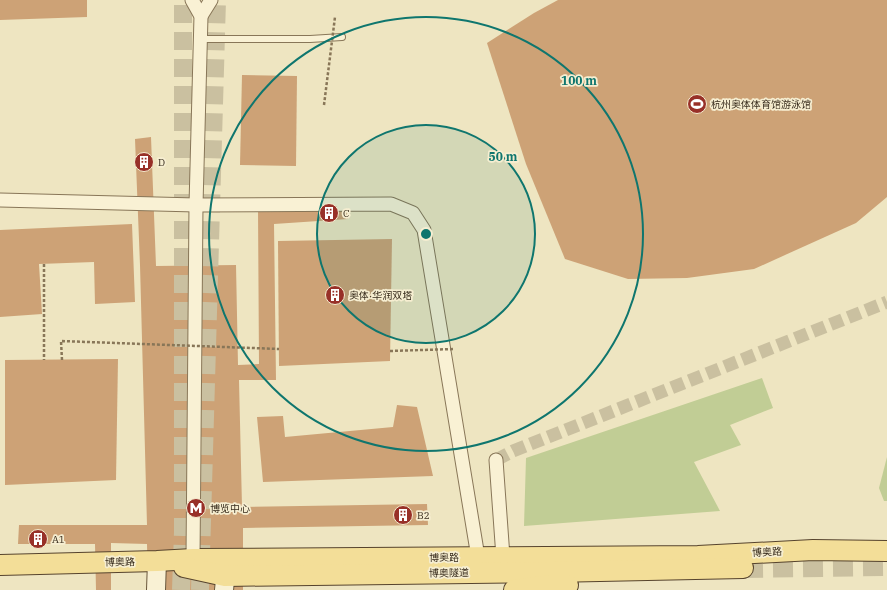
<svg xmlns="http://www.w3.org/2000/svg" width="887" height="590" font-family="'IBM Plex Serif','Noto Sans SC',serif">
<rect width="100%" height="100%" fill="#eee5c1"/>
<!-- green -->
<g fill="#c1cd95">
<path d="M762 378 773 408 730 425 741 445 694 462 720 511 524 526 526 458Z"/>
<path d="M887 457V501H884L879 488Z"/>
</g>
<!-- building -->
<g fill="#cda276">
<path d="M0 0H87V17L0 20Z"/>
<path d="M558 0H887V197L856 223 754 269 687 278 628 279 565 259 526 164 487 43 534 13Z"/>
<path d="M242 75 297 76 296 166 240 165Z"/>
<path d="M151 137 156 266 236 265 238 365 259 364 258 209 347 204 348 219 274 224 276 380H239L242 507 427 504 428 525 243 528V590H148L147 544 111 543V590H96L95 544H18L19 525H147L140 265 135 139Z"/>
<path d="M132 224 135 302 95 304 94 262 39 264 42 314 0 317V230Z"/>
<path d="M392 239 390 361 279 366 278 241Z"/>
<path d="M118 359 116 480 5 485V360Z"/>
<path d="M397 405 417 407 433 476 263 482 257 417 283 416 285 437 393 427Z"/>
</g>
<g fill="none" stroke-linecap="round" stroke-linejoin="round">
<!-- street-tunnel -->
<g stroke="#cac0a0" stroke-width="13" stroke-dasharray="13 6" stroke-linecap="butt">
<path d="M201 16 202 0"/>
<path d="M496 460 513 451 887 302"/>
</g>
<!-- secondary-tunnel -->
<g stroke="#cac0a0" stroke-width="18" stroke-dasharray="18 9" stroke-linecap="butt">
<path d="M181 590 183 532V0"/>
<path d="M200 590 217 0"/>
</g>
<!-- primary-tunnel -->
<path stroke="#cac0a0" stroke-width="20" stroke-dasharray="20 10" stroke-linecap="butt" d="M743 568 887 566"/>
<!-- lane casing -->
<g stroke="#887658" stroke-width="8">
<path id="lane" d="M200 39H310L342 37"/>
</g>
<!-- street casing -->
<g stroke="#887658" stroke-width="15">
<g id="street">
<path d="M192 0 201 16 196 205 193 559"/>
<path d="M201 16 211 0"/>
<path d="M0 200 196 205 391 204 413 213 424 230 478 557"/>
<path d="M496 460 503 557"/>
</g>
</g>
<!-- secondary casing -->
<g stroke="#6a573c" stroke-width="20">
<g id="secondary">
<path d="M156 590 157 561"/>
<path d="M224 590 227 561"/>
</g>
</g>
<!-- primary casing -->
<g stroke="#56432d" stroke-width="22">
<g id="primary">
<path d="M0 565 157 561 193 559 698 556 813 550 887 551"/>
<path d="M184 567 225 576 552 572 743 568"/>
<path d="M514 590 551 585H568"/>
</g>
</g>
<!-- path -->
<path stroke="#887658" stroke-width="2.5" stroke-dasharray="3 2" stroke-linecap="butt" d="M44 264V360"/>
<!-- lane -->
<use href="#lane" stroke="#f9f1d4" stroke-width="6"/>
<!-- street -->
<use href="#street" stroke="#f9f1d4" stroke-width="13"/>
<!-- secondary -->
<use href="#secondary" stroke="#f9f1d4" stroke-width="18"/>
<!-- primary -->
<use href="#primary" stroke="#f3de98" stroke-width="20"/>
<!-- path-bridge -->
<g stroke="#887658" stroke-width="2.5" stroke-dasharray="3 2" stroke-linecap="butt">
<path d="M324 105 335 17"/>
<path d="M390 351 454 349"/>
<path d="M62 360 61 341 279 349"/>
</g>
</g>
<!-- distance rings -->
<circle cx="426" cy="234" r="109" fill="#0f766e" fill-opacity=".12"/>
<g fill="none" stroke="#0f766e" stroke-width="2">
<circle cx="426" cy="234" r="109"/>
<circle cx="426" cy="234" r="217"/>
</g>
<!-- icons -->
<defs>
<g id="stadium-disc" transform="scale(1)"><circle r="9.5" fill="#983028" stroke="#f6eed1"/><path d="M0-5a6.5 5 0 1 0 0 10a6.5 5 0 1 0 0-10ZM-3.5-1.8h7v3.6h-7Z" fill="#fff"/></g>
<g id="building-disc" transform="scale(1)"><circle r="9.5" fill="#983028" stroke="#f6eed1"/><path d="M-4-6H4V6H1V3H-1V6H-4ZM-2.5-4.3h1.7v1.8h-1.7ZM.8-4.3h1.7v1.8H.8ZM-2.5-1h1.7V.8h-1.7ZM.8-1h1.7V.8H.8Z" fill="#fff"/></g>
<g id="metro-disc" transform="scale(1)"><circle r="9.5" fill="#983028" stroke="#f6eed1"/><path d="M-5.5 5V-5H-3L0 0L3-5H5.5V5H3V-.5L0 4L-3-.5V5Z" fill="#fff"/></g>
</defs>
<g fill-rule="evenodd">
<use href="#stadium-disc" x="697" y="104"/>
<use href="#building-disc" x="144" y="162"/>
<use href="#building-disc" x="329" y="213"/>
<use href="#building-disc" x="335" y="295"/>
<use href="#metro-disc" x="196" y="508"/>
<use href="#building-disc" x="403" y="515"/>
<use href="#building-disc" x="38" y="539"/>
</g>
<g text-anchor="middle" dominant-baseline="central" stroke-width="3.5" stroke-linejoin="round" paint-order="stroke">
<!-- poi labels -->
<g font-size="10" fill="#382c1d" stroke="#f6eed1" text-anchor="start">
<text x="711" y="104">杭州奥体体育馆游泳馆</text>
<text x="158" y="162">D</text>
<text x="343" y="213">C</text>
<text x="349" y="295">奥体·华润双塔</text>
<text x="210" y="508">博览中心</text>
<text x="417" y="515">B2</text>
<text x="52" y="539">A1</text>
</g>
<!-- street labels -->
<g font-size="10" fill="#382c1d" stroke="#f6eed1">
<text transform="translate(767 552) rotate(-3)">博奥路</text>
<text x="444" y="557">博奥路</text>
<text transform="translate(120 562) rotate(-1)">博奥路</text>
<text transform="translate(449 573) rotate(-1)">博奥隧道</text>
</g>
</g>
<circle cx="426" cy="234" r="6" fill="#0f766e" stroke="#f6eed1" stroke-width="2"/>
<g font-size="12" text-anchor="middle" font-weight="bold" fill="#0f766e" stroke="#f6eed1" stroke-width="3.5" stroke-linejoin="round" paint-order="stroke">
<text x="579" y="85">100 m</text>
<text x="503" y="161">50 m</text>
</g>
</svg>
